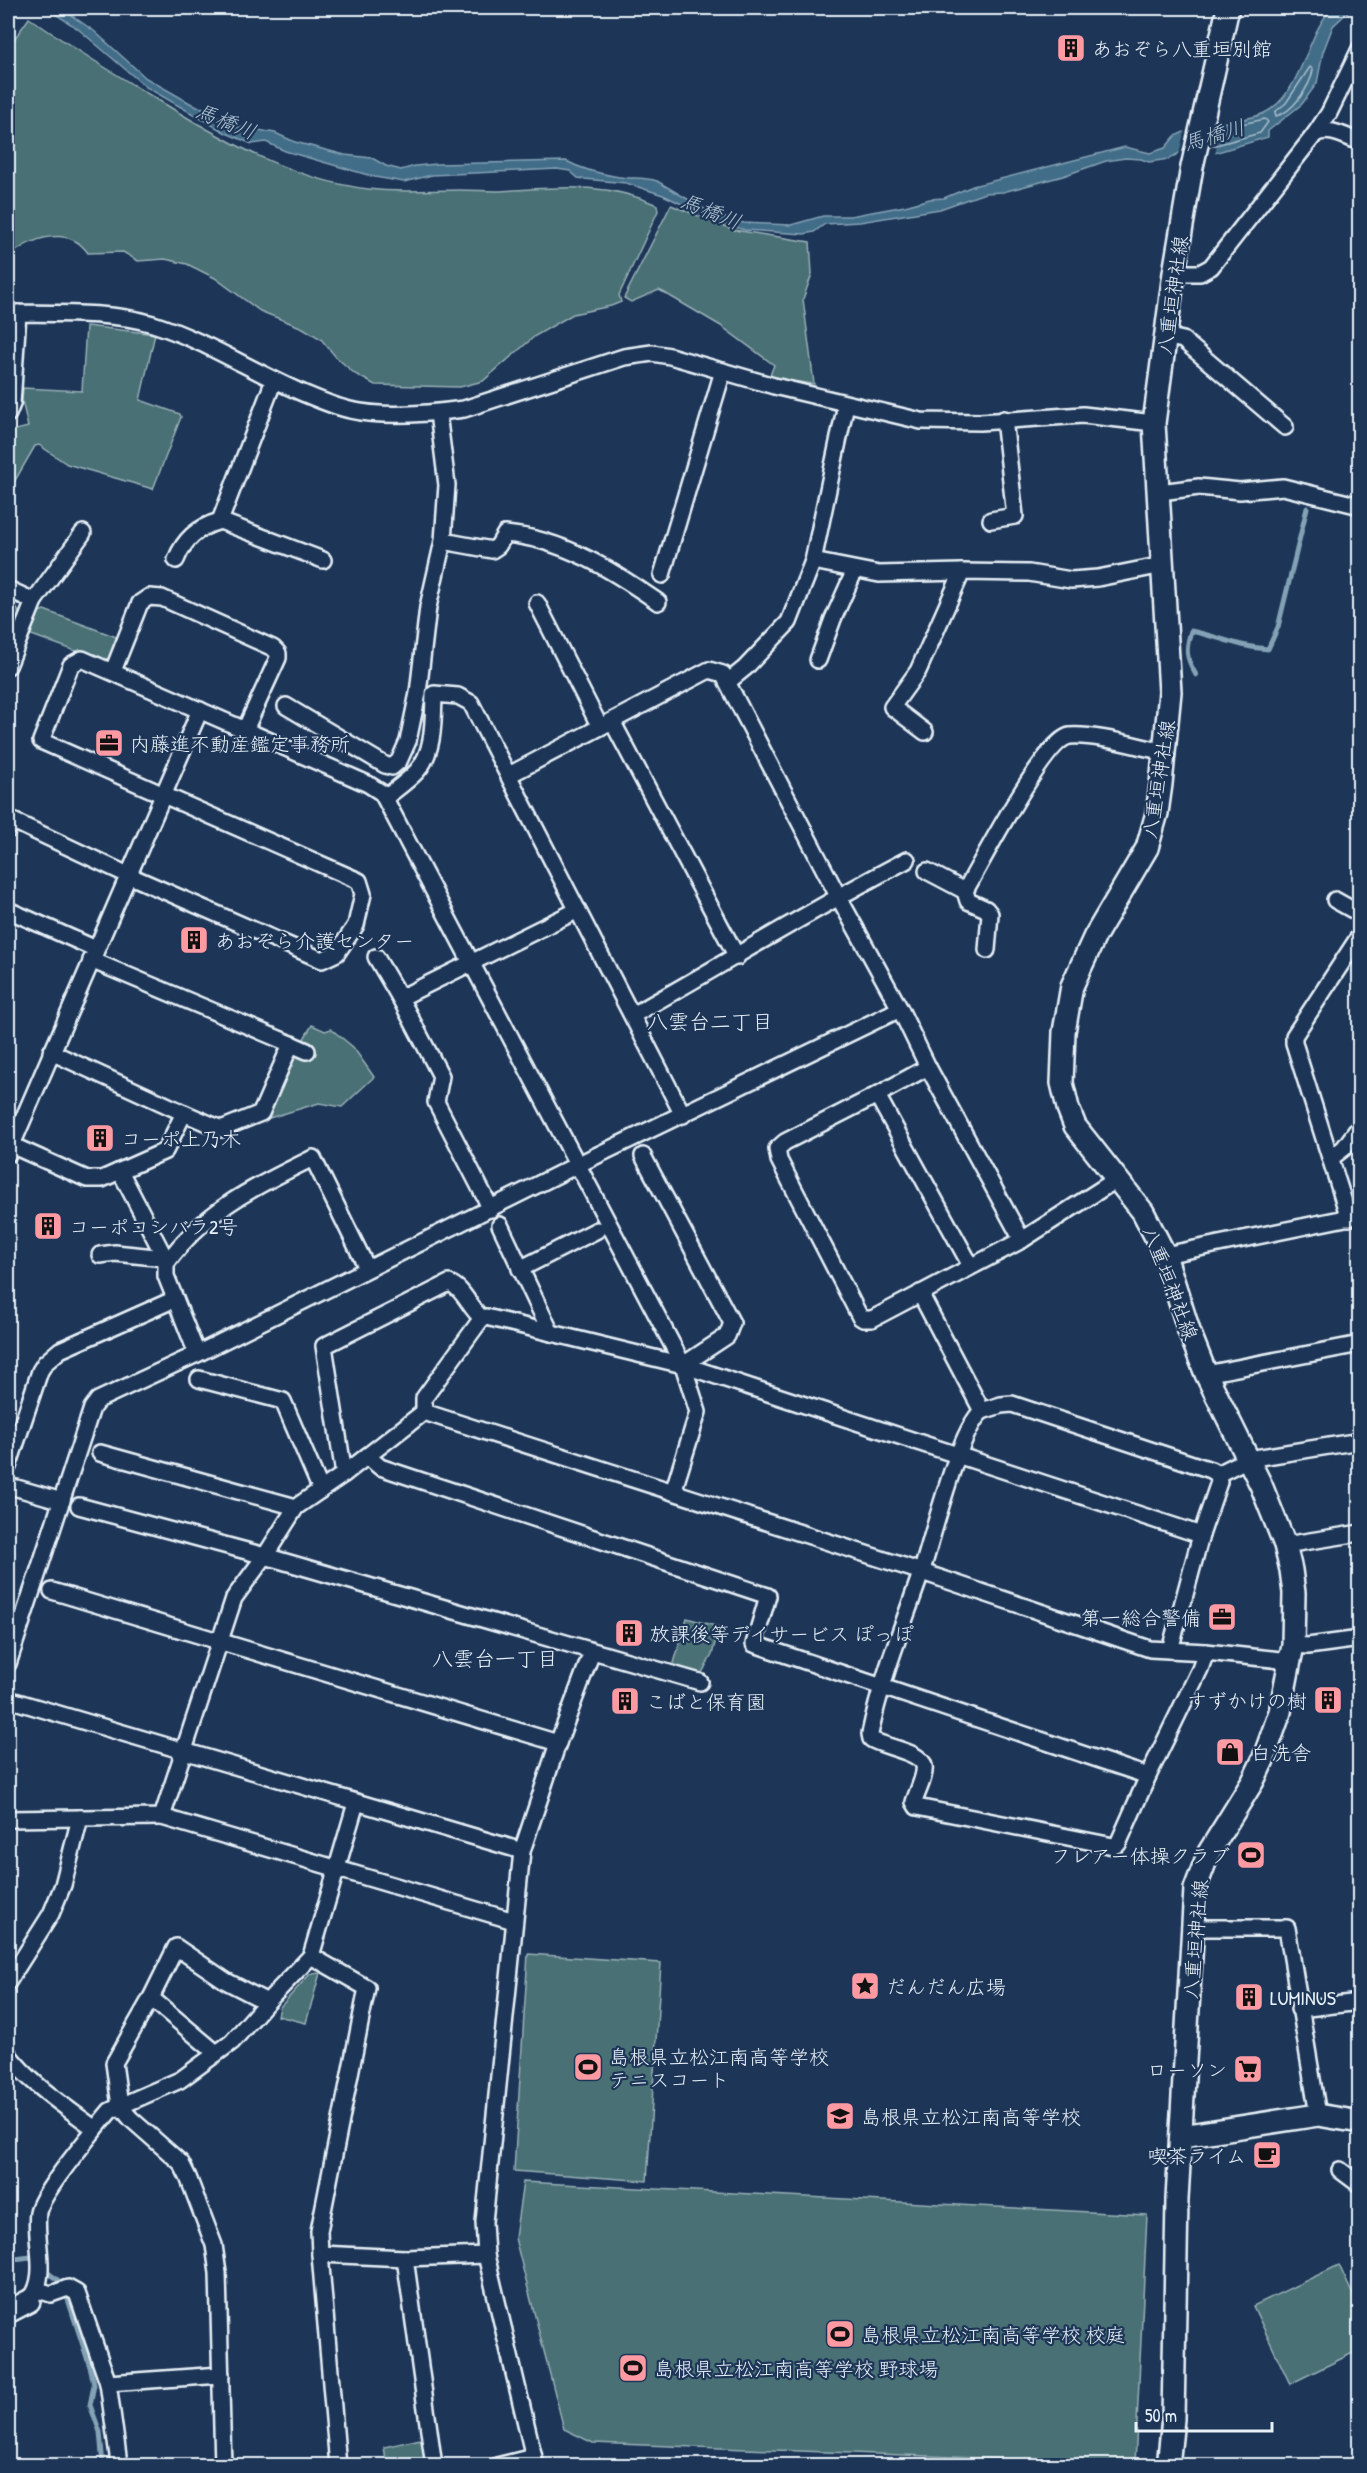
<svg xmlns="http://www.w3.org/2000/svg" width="1367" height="2473" font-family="'Patrick Hand','Klee One',sans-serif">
<rect width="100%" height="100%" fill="#1d3557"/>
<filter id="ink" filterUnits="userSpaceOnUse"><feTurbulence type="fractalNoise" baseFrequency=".0167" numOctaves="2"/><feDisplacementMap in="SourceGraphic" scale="12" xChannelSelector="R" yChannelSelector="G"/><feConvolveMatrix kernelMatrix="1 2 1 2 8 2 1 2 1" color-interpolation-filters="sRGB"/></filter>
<g filter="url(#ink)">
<!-- green -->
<g fill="#497075" stroke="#98b0b6" stroke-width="1.5">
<path d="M29 18C75 49 121 78 168 106 230 144 295 180 368 189 398 193 430 190 459 190 473 190 487 191 500 191 555 188 605 181 657 205L658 211 619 295 621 302 611 306 573 314 535 336 483 381 460 387 375 385 355 374 335 356 321 339 303 328 260 311 215 278 187 264 165 259 138 261 123 252 88 253C68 224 29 238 8 258V48Z"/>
<path d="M671 205 734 230 810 242 812 274 803 299 814 384 769 378 774 365 721 326 663 292 659 290 631 302 624 298Z"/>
<path d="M86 326 155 334 140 400 180 414 181 417 153 489 67 464 39 445 35 446 9 491 8 489V432L28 427 22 400 23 388 82 391Z"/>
<path d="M8 600 13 602 20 614 8 647Z"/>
<path d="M44 610 119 638 113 656 103 661 29 634 39 612Z"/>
<path d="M312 1025 325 1031 331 1029 353 1047 374 1077 342 1107 319 1103 266 1119 296 1052Z"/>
<path d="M687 1618 719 1627 712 1655 699 1678 672 1670Z"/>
<path d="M528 1954 661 1963 647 2181 514 2171Z"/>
<path d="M320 1973 306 2023 278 2016 280 2007 310 1974Z"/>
<path d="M523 2182 1147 2215 1135 2464 593 2443 564 2429 515 2238Z"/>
<path d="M1339 2265 1359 2308V2350L1290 2384 1253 2306Z"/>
<path d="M421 2439 426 2465H387L384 2447Z"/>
</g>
<!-- water -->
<g fill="#426d88" stroke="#84a2b5" stroke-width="1.5">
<path d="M46 8 62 9 94 31 146 78 197 107 211 109 220 119 235 126 275 133 295 142 345 155 372 158 386 166 401 170 415 166 437 164 566 161C583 170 600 174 619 177 632 179 644 177 657 181L711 213 725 218 744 223 791 225 823 216H850L905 206 930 199 944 198 973 186 1125 147 1150 153 1165 148 1175 136 1197 126 1181 152 1169 159 1149 162 1141 159 1125 158 1106 161 1063 176 1003 192 985 193 940 209 860 222 825 224 814 232 804 234 745 230 721 223 663 195 626 183 584 179 578 178 570 171 557 169 432 175 404 182 375 177 285 151 266 142 252 144 226 133 146 87 77 28Z"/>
<path d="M1332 8H1352L1333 26 1323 52 1317 83 1302 104 1268 131V137L1198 158 1204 126C1222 122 1245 121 1262 114 1302 97 1305 36 1332 8Z"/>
</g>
<!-- pier -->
<path fill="#1d3557" d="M1222 119 1215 155 1198 161 1179 155 1185 128 1196 123Z"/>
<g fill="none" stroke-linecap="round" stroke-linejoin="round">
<!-- shore -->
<g stroke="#a6bccb" stroke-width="1.5">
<path d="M1310 67 1313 70C1310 87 1292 113 1276 116L1275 112 1286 103Z"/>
<path d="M1209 147 1260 133 1268 122 1265 119 1213 130"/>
</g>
<!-- stream -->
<g stroke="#84a2b5" stroke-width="5">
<path d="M1196 675C1186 658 1185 650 1191 631 1217 636 1241 648 1268 649L1278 627 1307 508"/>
<path d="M8 2260 30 2257 36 2262"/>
<path d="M43 2269 63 2284 91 2370 94 2385 90 2405 100 2432 103 2466"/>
</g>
<!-- street casing -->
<g stroke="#e8f1f8" stroke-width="20">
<g id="street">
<path d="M1315 134 1329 113 1360 49"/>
<path d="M1174 273H1200L1211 267 1315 134C1328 126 1346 137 1360 142"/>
<path d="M8 313C53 314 110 311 153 324 204 340 250 370 298 391 315 398 332 406 350 410 385 418 428 414 464 409L624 357 652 353 670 356 774 386 921 421 980 422 1083 415 1154 423"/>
<path d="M1165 336 1183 340 1285 427"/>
<path d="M8 414 12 404 18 313"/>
<path d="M1160 492 1199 487 1240 491 1283 487 1360 506"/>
<path d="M991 520 1015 516 1004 419"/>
<path d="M220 521 274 380"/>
<path d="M443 541 492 550 498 546 505 534C563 539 612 570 658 602"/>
<path d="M176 560C184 539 198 527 220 521L323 560"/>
<path d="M813 561 879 574 962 572"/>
<path d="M662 575 723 371"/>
<path d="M8 589 34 601"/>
<path d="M537 603 600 727"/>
<path d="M818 660 833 619 855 570"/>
<path d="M8 666 34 601 83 533"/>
<path d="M729 681 745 668 789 622 813 561 846 404"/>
<path d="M286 706 385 765 392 767 399 761 408 741 418 693 428 607 443 541 447 485 438 413"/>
<path d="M612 721 737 957"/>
<path d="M245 730 368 784 382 793 683 1365 1201 1535"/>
<path d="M925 732 892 707 918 671 962 572 1029 573 1071 580 1098 578 1163 565"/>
<path d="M509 775 709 670 723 674 838 896 900 1009 928 1067 1022 1240 1117 1179"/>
<path d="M385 798C396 789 408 781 417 771 435 751 433 719 434 694L458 696 471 703 683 1115"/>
<path d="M8 830 11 820 128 875 322 960 337 953 356 925 363 894 359 881 41 741 71 665 82 659 245 730 278 658V653L273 648 162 598 149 597 140 603 113 671"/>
<path d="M927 871 965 891"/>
<path d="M1335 900 1360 914"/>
<path d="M8 910 96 949"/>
<path d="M987 950 990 914 986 909 968 901 965 891C980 865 1045 739 1070 736 1096 734 1139 747 1165 752"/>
<path d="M376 957 400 998"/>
<path d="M91 960 291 1044 261 1113 221 1129 184 1113"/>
<path d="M633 1015C724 964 814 908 907 860"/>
<path d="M291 1044 307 1051"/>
<path d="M928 1067 877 1095 971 1266"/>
<path d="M877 1095 785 1142 777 1149 779 1160 860 1317 863 1319H872L1022 1240"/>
<path d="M11 1145 87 1179H102L165 1151 184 1113 51 1052"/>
<path d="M8 1154 200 710"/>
<path d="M643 1156 732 1323 727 1336 683 1365"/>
<path d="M1331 1158 1344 1148 1360 1126"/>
<path d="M120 1171 165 1258 166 1264"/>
<path d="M491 1209 436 1102 441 1076 400 998 578 910"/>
<path d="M1349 1218 1294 1043V1036L1360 935"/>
<path d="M500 1225 551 1333"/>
<path d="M100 1255 115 1253 165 1258"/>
<path d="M1165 1255 1360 1215"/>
<path d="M520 1269 597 1230"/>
<path d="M920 1293 982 1411 1001 1405 1012 1404 1211 1470 1218 1474 1219 1482 1201 1535 1170 1650"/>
<path d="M197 1354 166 1276V1264C204 1210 256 1186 313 1158L367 1268"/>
<path d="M1206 1374 1360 1344"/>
<path d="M199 1379 283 1401 321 1490"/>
<path d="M982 1411C958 1432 933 1537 921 1573 903 1626 881 1679 870 1734L871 1739C882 1747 921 1751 924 1766 926 1775 917 1792 914 1802L917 1807 1113 1846 1118 1844 1148 1776"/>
<path d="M424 1412V1398L482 1318 486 1317 683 1365 698 1412 673 1492"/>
<path d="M100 1453 296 1507"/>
<path d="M367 1456 380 1467 768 1596 754 1644 1148 1776 1200 1669 1206 1652"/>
<path d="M8 1467 40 1371 45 1363 60 1350 175 1299"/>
<path d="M344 1474 324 1346 449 1283C463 1287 470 1309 482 1318"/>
<path d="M1218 1474 1248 1459 1360 1441"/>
<path d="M17 1488 62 1501"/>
<path d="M79 1506 265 1556 700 1682"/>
<path d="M1285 1545 1360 1533"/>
<path d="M52 1591 558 1743 592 1652"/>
<path d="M1293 1645 1308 1646 1360 1639"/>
<path d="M8 1664 92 1408 98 1400 197 1354 577 1165 900 1009"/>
<path d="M8 1699 522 1851"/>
<path d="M162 1817 514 1921"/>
<path d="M8 1819 80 1818"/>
<path d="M1192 1928H1287L1318 2115"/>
<path d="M311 1956 367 1988 319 2231 320 2254 405 2258 486 2255"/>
<path d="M8 1982 51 1914 63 1885 80 1818 162 1817 234 1598 265 1556 296 1507 344 1474 424 1412 922 1572 1150 1649 1206 1652 1290 1661"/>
<path d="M150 2000 176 1947 226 1981 267 2002 311 1956 356 1803"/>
<path d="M1299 2009 1360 2002"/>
<path d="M8 2054C30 2084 65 2106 95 2129 82 2146 42 2193 38 2212 34 2241 50 2277 29 2301"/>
<path d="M95 2129 110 2111 120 2106 114 2063 151 1998 215 2052"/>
<path d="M1340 2170 1360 2185"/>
<path d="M320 2254 338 2466"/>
<path d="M405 2258 434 2466"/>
<path d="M38 2290 51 2294 68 2288 77 2293 108 2383"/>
<path d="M119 2463 108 2383 221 2375"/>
<path d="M223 2466 218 2273 214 2245 188 2177 181 2163 131 2119 120 2106 180 2080 232 2042 267 2002"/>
<path d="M497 2466 533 2457"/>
<path d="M536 2466 486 2255 484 2222 522 1851 558 1743"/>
<path d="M1358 2466 1360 2463"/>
</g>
</g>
<!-- secondary casing -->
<g stroke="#e8f1f8" stroke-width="26">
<g id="secondary">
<path d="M1182 2136 1318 2115 1360 2122"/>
<path d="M8 2312 29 2301"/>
<path d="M1168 2466 1173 2419 1177 2199 1195 1889 1209 1852 1253 1781 1263 1760 1280 1712 1293 1645 1294 1593 1291 1570 1285 1545 1261 1485 1206 1374 1189 1331 1165 1255 1143 1212 1075 1126 1068 1108 1062 1083 1064 1032 1072 986 1095 936 1147 848 1157 813 1161 784 1170 692 1154 423 1174 273 1192 167 1228 8"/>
</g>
</g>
<!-- street -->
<use href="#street" stroke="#1d3557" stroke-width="15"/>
<!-- secondary -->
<use href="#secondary" stroke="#1d3557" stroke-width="21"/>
</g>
</g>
<!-- icons -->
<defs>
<g id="building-square" transform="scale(1.5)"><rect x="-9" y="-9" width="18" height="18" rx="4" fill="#ff9aa2" stroke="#1d3557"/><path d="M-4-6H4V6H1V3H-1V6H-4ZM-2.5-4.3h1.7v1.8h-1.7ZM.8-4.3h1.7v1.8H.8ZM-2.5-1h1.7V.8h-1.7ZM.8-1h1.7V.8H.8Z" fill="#111"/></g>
<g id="office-square" transform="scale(1.5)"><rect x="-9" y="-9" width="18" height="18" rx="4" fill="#ff9aa2" stroke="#1d3557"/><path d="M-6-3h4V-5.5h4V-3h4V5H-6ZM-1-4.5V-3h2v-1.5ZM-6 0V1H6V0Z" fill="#111"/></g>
<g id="shop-square" transform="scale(1.5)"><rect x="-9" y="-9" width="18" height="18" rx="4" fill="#ff9aa2" stroke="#1d3557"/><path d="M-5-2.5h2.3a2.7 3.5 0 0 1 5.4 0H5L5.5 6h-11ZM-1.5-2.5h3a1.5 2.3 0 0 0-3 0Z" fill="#111"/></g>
<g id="stadium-square" transform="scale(1.5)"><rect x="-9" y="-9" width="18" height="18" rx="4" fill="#ff9aa2" stroke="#1d3557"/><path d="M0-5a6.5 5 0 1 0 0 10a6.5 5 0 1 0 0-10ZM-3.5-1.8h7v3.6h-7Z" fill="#111"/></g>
<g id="sight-square" transform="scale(1.5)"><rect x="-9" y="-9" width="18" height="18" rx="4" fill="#ff9aa2" stroke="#1d3557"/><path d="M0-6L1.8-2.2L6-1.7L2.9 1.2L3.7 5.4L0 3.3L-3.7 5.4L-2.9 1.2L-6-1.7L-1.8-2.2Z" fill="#111"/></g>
<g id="supermarket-square" transform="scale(1.5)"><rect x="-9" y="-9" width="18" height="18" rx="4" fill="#ff9aa2" stroke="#1d3557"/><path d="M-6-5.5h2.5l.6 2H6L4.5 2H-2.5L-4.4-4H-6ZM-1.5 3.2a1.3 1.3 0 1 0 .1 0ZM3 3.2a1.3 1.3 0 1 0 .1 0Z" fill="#111"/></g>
<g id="school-square" transform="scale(1.5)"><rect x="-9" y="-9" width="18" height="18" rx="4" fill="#ff9aa2" stroke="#1d3557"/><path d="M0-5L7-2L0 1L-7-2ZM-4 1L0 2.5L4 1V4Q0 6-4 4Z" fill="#111"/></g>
<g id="cafe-square" transform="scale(1.5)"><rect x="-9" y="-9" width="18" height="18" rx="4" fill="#ff9aa2" stroke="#1d3557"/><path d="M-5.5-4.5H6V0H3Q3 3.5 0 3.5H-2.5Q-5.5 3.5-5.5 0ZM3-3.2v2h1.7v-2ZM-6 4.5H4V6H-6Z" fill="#111"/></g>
</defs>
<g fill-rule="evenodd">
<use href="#building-square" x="1071" y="48"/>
<use href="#office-square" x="109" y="743"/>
<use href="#building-square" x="194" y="940"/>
<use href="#building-square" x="100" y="1138"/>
<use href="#building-square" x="48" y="1226"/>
<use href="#office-square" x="1222" y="1617"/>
<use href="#building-square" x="629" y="1633"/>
<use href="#building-square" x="1328" y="1700"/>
<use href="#building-square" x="625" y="1701"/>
<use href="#shop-square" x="1230" y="1752"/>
<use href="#stadium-square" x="1251" y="1855"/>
<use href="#sight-square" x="865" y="1986"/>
<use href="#building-square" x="1249" y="1997"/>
<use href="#stadium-square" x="588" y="2067"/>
<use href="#supermarket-square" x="1248" y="2069"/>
<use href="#school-square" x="840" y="2116"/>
<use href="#cafe-square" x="1267" y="2155"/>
<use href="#stadium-square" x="840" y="2334"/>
<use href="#stadium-square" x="633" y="2368"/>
</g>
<g text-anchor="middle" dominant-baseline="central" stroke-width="4.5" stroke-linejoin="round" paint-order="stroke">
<!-- poi labels -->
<g font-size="20" fill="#e8f1f8" stroke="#1d3557" text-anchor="start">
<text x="1092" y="48">あおぞら八重垣別館</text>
<text x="130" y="743">内藤進不動産鑑定事務所</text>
<text x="215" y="940">あおぞら介護センター</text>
<text x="121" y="1138">コーポ上乃木</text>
<text x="69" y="1226">コーポコシバラ2号</text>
<text x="1201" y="1617" text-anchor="end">第一総合警備</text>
<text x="650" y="1633">放課後等デイサービス ぽっぽ</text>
<text x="1307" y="1700" text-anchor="end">すずかけの樹</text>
<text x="646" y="1701">こばと保育園</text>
<text x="1251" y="1752">白洗舎</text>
<text x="1230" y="1855" text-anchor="end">フレアー体操クラブ</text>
<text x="886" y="1986">だんだん広場</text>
<text x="1270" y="1997">LUMINUS</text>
<text x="609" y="2056">島根県立松江南高等学校<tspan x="609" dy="23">テニスコート</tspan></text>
<text x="1227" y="2069" text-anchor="end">ローソン</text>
<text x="861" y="2116">島根県立松江南高等学校</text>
<text x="1246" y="2155" text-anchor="end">喫茶ライム</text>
<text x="861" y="2334">島根県立松江南高等学校 校庭</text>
<text x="654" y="2368">島根県立松江南高等学校 野球場</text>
</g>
<!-- street labels -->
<g font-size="20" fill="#e8f1f8" stroke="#1d3557">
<text transform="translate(1172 295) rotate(-82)">八重垣神社線</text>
<text transform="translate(1158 779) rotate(-81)">八重垣神社線</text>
<text transform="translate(1171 1283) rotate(69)">八重垣神社線</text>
<text transform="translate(1195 1939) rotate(-85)">八重垣神社線</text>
</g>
<!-- water labels -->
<g font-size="21" font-style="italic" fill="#aec3d1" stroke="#1d3557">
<text transform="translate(226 121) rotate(22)">馬橋川</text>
<text transform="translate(1214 135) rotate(-16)">馬橋川</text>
<text transform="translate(711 211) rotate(22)">馬橋川</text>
</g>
<!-- neighbourhood labels -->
<g font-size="21" fill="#e8f1f8" stroke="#1d3557">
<text x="710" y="1021">八雲台二丁目</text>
<text x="495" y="1658">八雲台一丁目</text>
</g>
</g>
<!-- margin -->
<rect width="1367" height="2473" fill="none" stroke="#1d3557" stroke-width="30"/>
<rect x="15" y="15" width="1337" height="2443" fill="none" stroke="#e8f1f8" stroke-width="2" filter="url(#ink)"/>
<!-- scale -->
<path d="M1136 2422v9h136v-9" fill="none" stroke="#e8f1f8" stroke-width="3"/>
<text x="1145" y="2422" font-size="18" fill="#e8f1f8" stroke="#1d3557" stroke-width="4.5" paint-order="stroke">50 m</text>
</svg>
